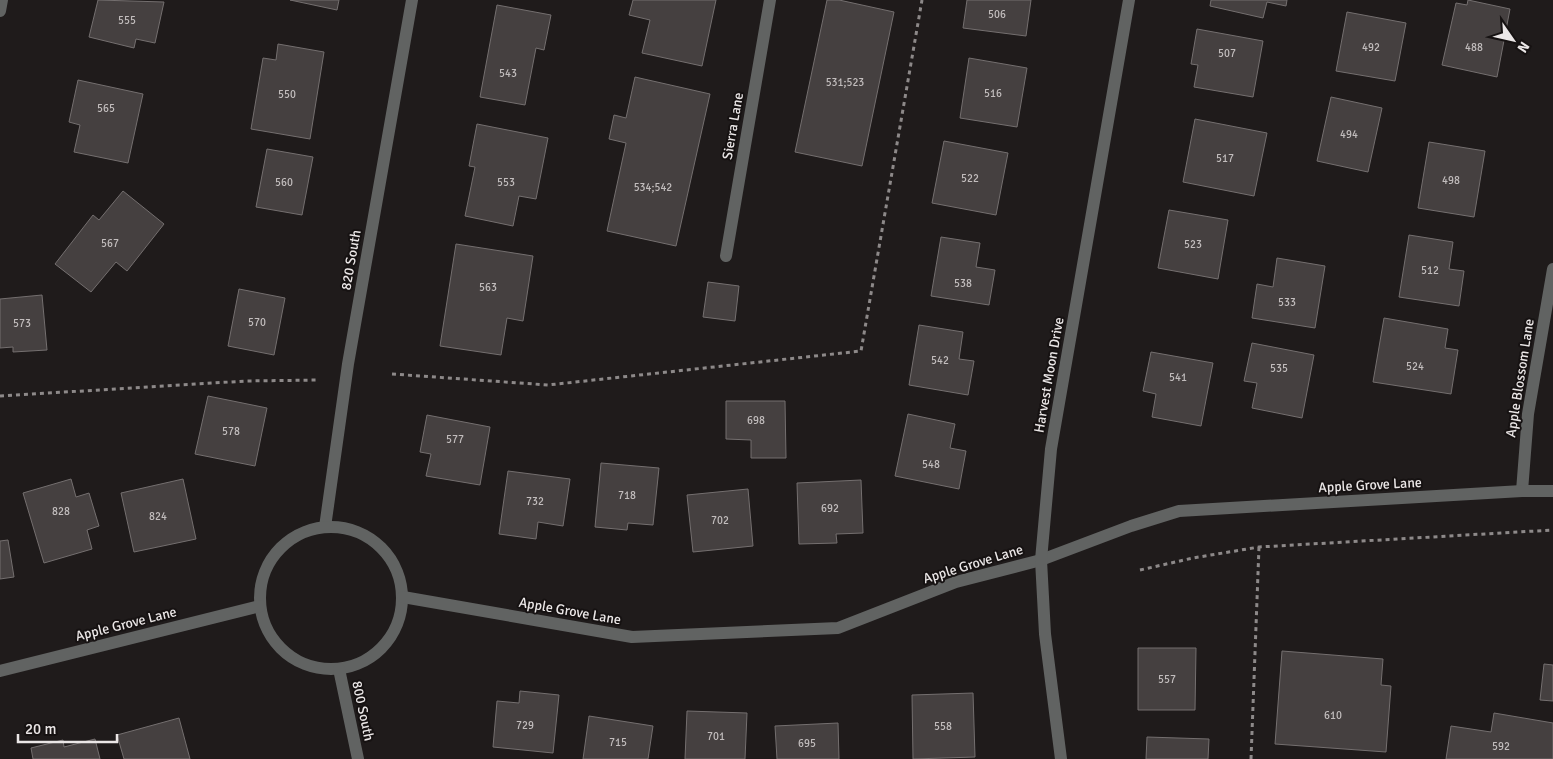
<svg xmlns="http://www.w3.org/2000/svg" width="1553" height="759" font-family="Signika,sans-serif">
<rect width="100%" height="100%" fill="#1f1b1b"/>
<!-- building -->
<g fill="#454040" stroke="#746f6f">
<path d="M98 0 164 2 155 43 136 39 134 48 89 37Z"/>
<path d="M290 0H339L337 10Z"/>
<path d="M633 0H716L702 66 642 53 650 20 629 15Z"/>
<path d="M827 0H839L894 12 862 166 795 152Z"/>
<path d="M967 0H1031L1026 36 963 28Z"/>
<path d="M1211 0H1287L1286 6 1267 2 1263 18 1210 6Z"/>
<path d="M1468 0 1510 9 1497 77 1442 65 1456 3 1467 5Z"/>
<path d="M497 5 551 15 544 50 536 48 525 105 480 97Z"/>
<path d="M1347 12 1406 23 1395 81 1336 71Z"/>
<path d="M1197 29 1263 41 1253 97 1194 87 1198 65 1191 64Z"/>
<path d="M278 44 324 52 310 139 251 129 263 58 276 60Z"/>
<path d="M969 58 1027 68 1017 127 960 118Z"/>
<path d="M635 77 710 94 676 246 607 231 626 143 609 139 614 115 626 118Z"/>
<path d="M78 80 143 94 128 163 74 152 80 125 69 122Z"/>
<path d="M1331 97 1382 108 1368 172 1317 161Z"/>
<path d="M1195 119 1267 133 1254 196 1183 182Z"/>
<path d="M477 124 548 138 536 199 519 196 513 226 465 216 475 167 469 166Z"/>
<path d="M944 141 1008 153 996 215 932 203Z"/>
<path d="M1429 142 1485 151 1474 217 1418 208Z"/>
<path d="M267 149 313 157 302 215 256 207Z"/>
<path d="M123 191 164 224 127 271 116 262 91 292 55 264 93 215 99 220Z"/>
<path d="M1169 210 1228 220 1218 279 1158 268Z"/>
<path d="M1409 235 1453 242 1449 269 1464 271 1459 306 1399 297Z"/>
<path d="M941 237 980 243 976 267 995 270 989 305 931 296Z"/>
<path d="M456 244 533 256 523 321 507 318 501 355 440 346Z"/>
<path d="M1277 258 1325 266 1315 328 1252 318 1257 284 1273 287Z"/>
<path d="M708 282 739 286 735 321 703 317Z"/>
<path d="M239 289 285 298 274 355 228 346Z"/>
<path d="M42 295 47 350 13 352V347L0 348V299Z"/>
<path d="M1384 318 1448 329 1445 348 1458 350 1451 394 1373 382Z"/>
<path d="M919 325 963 332 959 359 974 361 968 395 909 385Z"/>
<path d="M1252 343 1314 355 1302 418 1252 408 1257 383 1244 381Z"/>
<path d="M1151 352 1213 363 1201 426 1152 417 1156 394 1143 391Z"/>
<path d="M208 396 267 408 255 466 195 454Z"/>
<path d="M726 401H785L786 458H751V440L726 439Z"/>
<path d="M908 414 955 424 950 448 966 451 959 489 895 476Z"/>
<path d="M427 415 490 427 480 485 426 476 431 454 420 452Z"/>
<path d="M601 463 659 468 653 525 628 523 627 530 595 527Z"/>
<path d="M508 471 570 479 563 526 538 522 536 539 499 534Z"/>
<path d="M71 479 76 497 89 493 99 526 87 530 92 549 44 563 23 493Z"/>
<path d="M183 479 196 539 134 552 121 493Z"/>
<path d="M861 480 863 533 836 534 837 543 799 544 797 483Z"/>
<path d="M748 489 753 546 693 552 687 495Z"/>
<path d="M8 540 14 577 0 579V541Z"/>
<path d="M1138 648H1196L1195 710H1138Z"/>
<path d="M1282 651 1383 659 1381 685 1391 686 1386 752 1275 744Z"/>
<path d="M1544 664 1553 665V701L1540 700Z"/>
<path d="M520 691 559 695 553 753 493 747 497 701 519 703Z"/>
<path d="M973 693 975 757 913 759 912 695Z"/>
<path d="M687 711 747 713 745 759H685Z"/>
<path d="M1494 713 1553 723V759H1446L1451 726 1491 732Z"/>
<path d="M589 716 653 726 648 759H583Z"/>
<path d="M179 718 190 759H124L117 735Z"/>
<path d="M838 723 839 759H777L775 726Z"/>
<path d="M1147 737 1209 739 1208 759H1146Z"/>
<path d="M95 739 100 759H33L31 748 63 740 64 747Z"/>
</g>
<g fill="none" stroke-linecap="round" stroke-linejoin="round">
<!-- path -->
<g stroke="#8d8989" stroke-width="3" stroke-dasharray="4 4" stroke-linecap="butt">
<path d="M392 374 548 385 861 351 922 0"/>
<path d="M0 396 246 381 319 380"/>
<path d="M1140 570 1193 558 1259 547 1553 530"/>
<path d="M1251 759 1259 547"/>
</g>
<!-- minor -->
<g stroke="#616362" stroke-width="12">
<path d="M0 11 2 0"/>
<path d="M726 256 770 0"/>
<path d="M1522 491 1528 414 1553 269"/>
<path d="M325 527 348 364 412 0"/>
<circle cx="331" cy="598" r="71"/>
<path d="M403 597 632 637 838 628 956 582 1041 560 1131 526 1179 511 1522 491H1553"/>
<path d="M339 669 358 759"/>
<path d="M0 671 260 606"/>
<path d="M1061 759 1045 634 1041 560 1051 449 1129 0"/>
</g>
</g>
<g text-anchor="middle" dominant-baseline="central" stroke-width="4" stroke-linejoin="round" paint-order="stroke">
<!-- number labels -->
<g font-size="11" fill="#c2bdbd">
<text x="997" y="14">506</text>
<text x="127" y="20">555</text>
<text x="1371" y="47">492</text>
<text x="1474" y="47">488</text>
<text x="1227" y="53">507</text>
<text x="508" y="73">543</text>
<text x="845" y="82">531;523</text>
<text x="993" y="93">516</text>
<text x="287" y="94">550</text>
<text x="106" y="108">565</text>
<text x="1349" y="134">494</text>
<text x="1225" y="158">517</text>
<text x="970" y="178">522</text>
<text x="1451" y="180">498</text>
<text x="284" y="182">560</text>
<text x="506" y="182">553</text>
<text x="653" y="187">534;542</text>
<text x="110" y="243">567</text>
<text x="1193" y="244">523</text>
<text x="1430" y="270">512</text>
<text x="963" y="283">538</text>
<text x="488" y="287">563</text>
<text x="1287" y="302">533</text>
<text x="257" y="322">570</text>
<text x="22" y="323">573</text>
<text x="940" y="360">542</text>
<text x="1415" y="366">524</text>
<text x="1279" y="368">535</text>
<text x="1178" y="377">541</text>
<text x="756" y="420">698</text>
<text x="231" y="431">578</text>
<text x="455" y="439">577</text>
<text x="931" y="464">548</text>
<text x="627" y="495">718</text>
<text x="535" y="501">732</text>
<text x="830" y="508">692</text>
<text x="61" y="511">828</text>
<text x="158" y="516">824</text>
<text x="720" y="520">702</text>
<text x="1167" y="679">557</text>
<text x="1333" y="715">610</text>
<text x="525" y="725">729</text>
<text x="943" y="726">558</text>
<text x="716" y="736">701</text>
<text x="618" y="742">715</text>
<text x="807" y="743">695</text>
<text x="1501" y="746">592</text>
</g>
<!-- street labels -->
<g font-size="14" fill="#ebe7e7" stroke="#161212">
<text transform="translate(733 126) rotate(-80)">Sierra Lane</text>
<text transform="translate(351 260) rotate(-80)">820 South</text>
<text transform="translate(1049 375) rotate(-80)">Harvest Moon Drive</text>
<text transform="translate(1520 378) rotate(-81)">Apple Blossom Lane</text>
<text transform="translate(1370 485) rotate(-3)">Apple Grove Lane</text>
<text transform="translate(973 564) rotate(-17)">Apple Grove Lane</text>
<text transform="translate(570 611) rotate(10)">Apple Grove Lane</text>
<text transform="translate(126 624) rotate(-14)">Apple Grove Lane</text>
<text transform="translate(363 711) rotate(78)">800 South</text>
</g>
</g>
<!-- north arrow -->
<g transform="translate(1513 40) rotate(124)" stroke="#161212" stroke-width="4" paint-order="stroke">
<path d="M0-4L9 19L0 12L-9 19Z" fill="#ebe7e7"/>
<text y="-8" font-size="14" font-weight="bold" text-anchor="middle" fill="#ebe7e7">N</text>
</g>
<!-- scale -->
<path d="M18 734v8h99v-8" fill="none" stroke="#ebe7e7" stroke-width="2.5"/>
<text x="25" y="734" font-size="15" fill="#ebe7e7" stroke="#161212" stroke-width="4" paint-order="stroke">20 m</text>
</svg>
